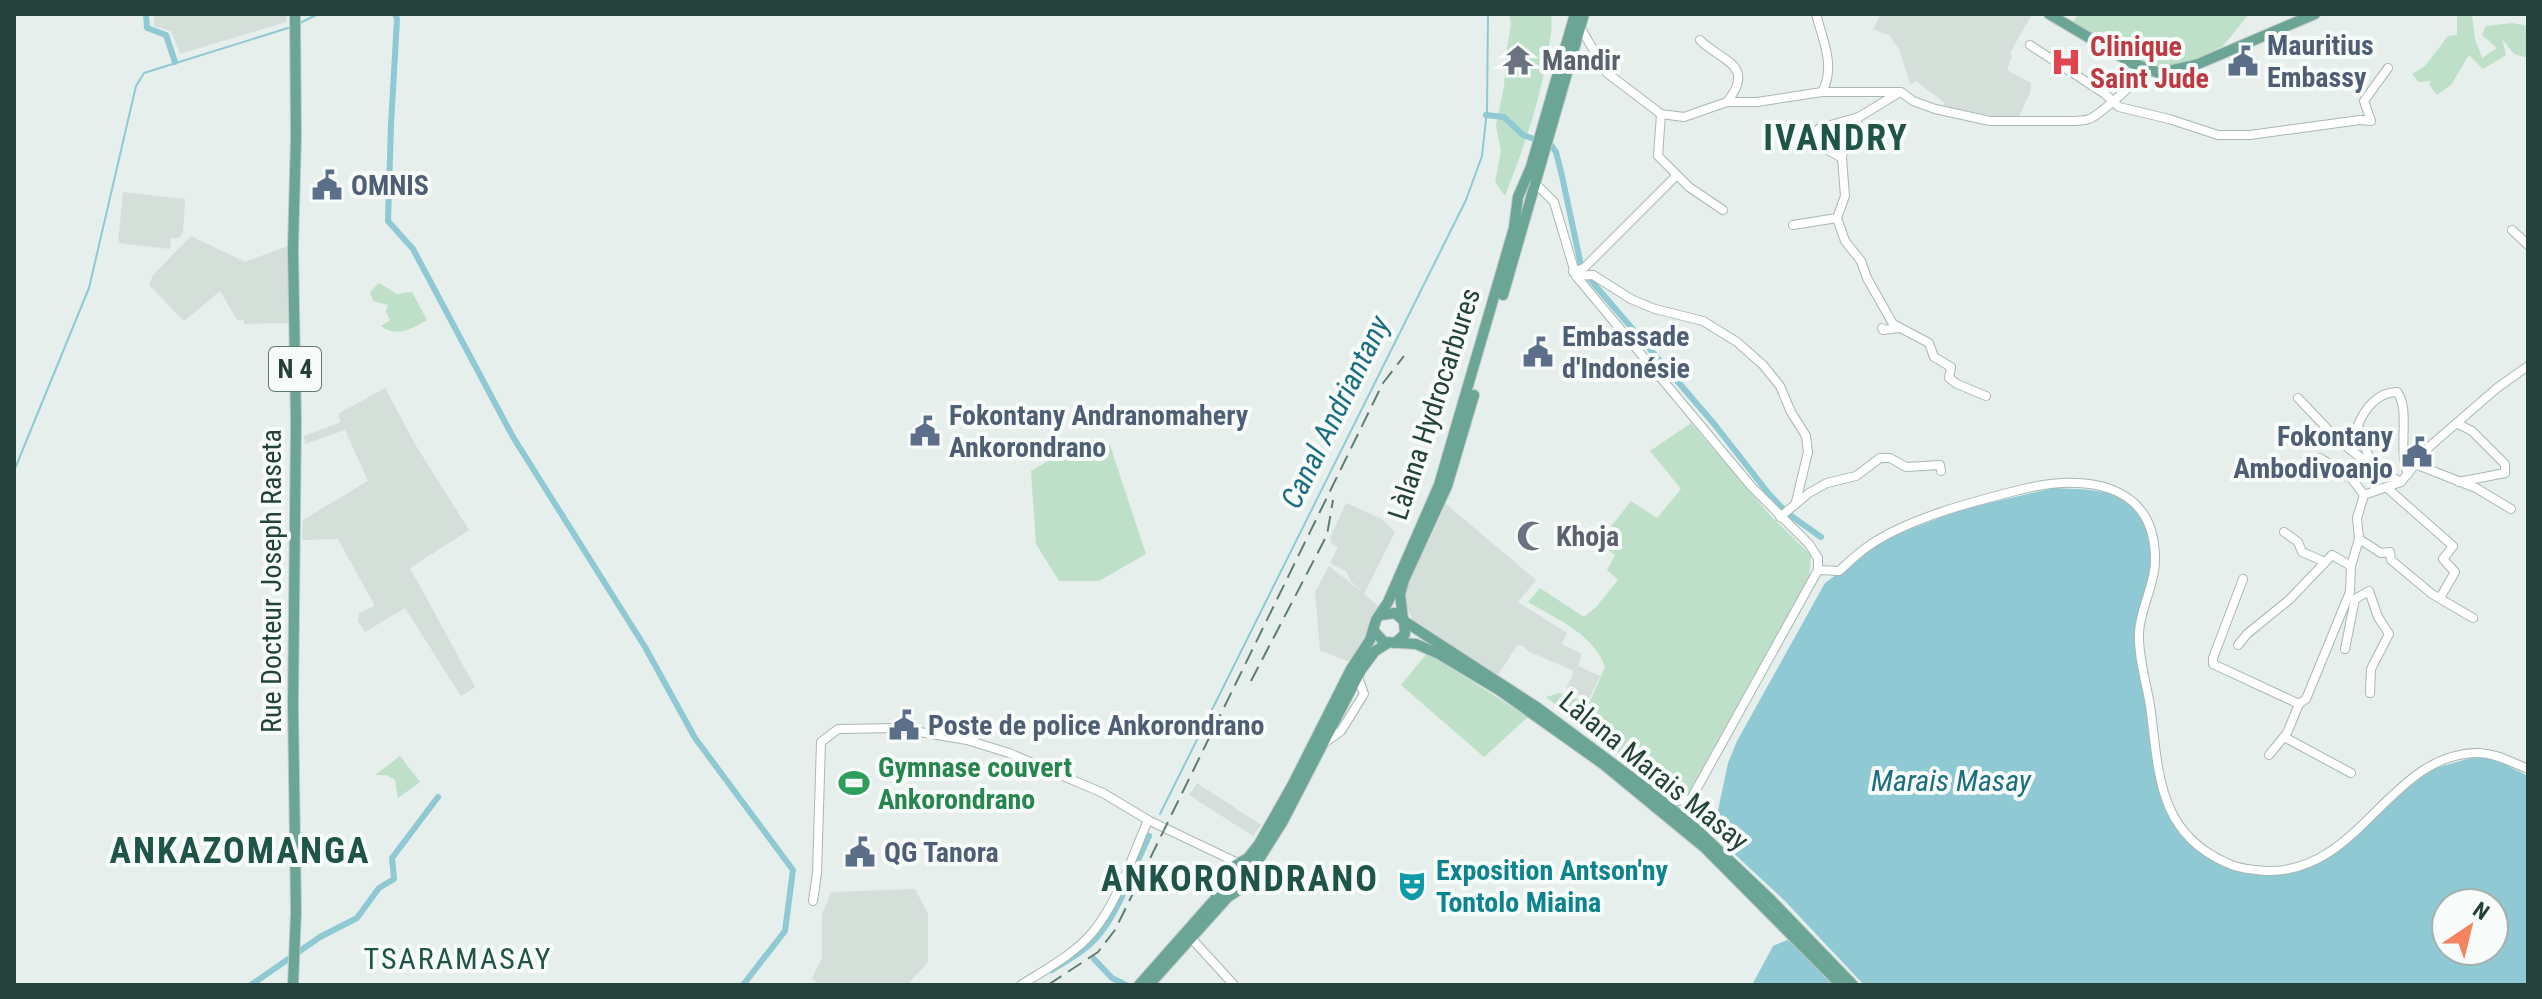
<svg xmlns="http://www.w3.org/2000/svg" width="2542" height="999" font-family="'Roboto Condensed',sans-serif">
<rect width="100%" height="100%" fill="#e6efeb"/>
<!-- built -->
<g fill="#d4dfda">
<path d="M158 14H287L286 22 180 54 171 31 154 26V17Z"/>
<path d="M1881 14H2032L2010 53 2012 56 2007 70 2031 83 2030 93 2017 120 1943 107 1945 103 1916 81 1910 84 1900 51 1890 36 1873 29Z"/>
<path d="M123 192 185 199 183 233 179 238H171L170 249 118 243Z"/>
<path d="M191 236 245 262 290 245 289 323 244 324V320H237L220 291 184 321 149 285 153 275Z"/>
<path d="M385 388 415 444 469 530 410 568 475 687 461 696 405 608 365 632 358 621 359 613 375 606 338 539 302 540 303 520 368 481 345 430 305 444 304 436 341 422 338 414Z"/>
<path d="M1346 503 1382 519 1395 532 1364 594 1379 607 1375 618 1352 663 1320 650 1315 592 1329 566 1362 592 1350 580 1347 572 1330 563 1338 547 1331 543 1330 538Z"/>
<path d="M1446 504 1536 580 1518 602 1567 633 1562 644 1582 654 1578 666 1600 676 1589 699 1566 689 1574 671 1528 651 1524 647 1518 644 1498 675 1413 620 1406 605V589Z"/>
<path d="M1197 783 1261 825 1253 836 1189 795Z"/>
<path d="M915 889 928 914V962L907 985H819L812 978 822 958V915L831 892Z"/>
</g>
<!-- green -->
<g fill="#bfe0c8">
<path d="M1509 14H1551C1553 27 1550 39 1548 51 1540 102 1523 149 1505 196L1495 182 1501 151 1496 126 1504 86 1506 55 1511 23Z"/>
<path d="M2078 14H2249L2223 46 2182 67 2160 70 2073 22Z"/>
<path d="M2457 14 2472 15 2475 39 2482 58 2497 48 2482 35 2486 26 2512 23 2528 26V58L2514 54 2502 39 2506 55 2483 69 2469 55 2451 85 2437 95 2429 85 2431 81 2419 82 2412 74 2425 66 2448 36 2457 35Z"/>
<path d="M379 283 397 294 412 292 427 320C411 329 398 338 381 326L390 320 386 312 388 305 373 301 370 292Z"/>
<path d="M1691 423 1768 513 1811 555 1809 579 1687 796 1676 797 1546 697 1560 693 1589 703 1605 667C1594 634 1556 619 1528 602L1540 588 1584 617 1596 607 1618 580 1607 570 1615 555 1598 543 1631 501 1657 518 1681 489 1650 451Z"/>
<path d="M1110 445 1146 554 1099 581H1059L1036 544 1031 471 1055 457Z"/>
<path d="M1427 653 1528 717 1484 757 1401 685Z"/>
<path d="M400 756 420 782 398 798 395 780 386 775H375Z"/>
</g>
<!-- water -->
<g fill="#8ec9d4" fill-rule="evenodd">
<path d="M2054 488C2085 490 2123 487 2142 516 2160 543 2149 570 2145 598 2142 617 2139 640 2140 659 2141 681 2147 704 2150 725 2154 750 2155 779 2163 803 2182 858 2247 888 2301 870L2432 769 2478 756 2498 761 2528 776V985H1864L1785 901 1713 834 1728 763 1737 741 1825 583 1887 538 1963 509ZM2446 903H2494V951H2446Z"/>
<path d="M1787 940 1798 946 1835 985H1752L1773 946Z"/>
</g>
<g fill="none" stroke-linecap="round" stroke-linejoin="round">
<!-- stream -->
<g stroke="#8ec9d4" stroke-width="2">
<path d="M300 23 318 14"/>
<path d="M14 471 89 288 136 86 144 73 291 27"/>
<path d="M1160 814 1466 200 1482 156 1487 110 1488 14"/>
</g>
<!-- canal -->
<g stroke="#8ec9d4" stroke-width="6">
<path d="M146 14 147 28 166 35 175 62"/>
<path d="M395 14 397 19 391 125 388 221 413 249 513 437 645 647 695 738 793 870 785 931 743 985"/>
<path d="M1486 115 1504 117 1523 135 1551 145 1556 152 1562 176 1582 270 1715 425 1769 494 1787 513 1821 537"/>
<path d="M1094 959 1112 978 1126 985"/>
<path d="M1052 970C1068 960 1085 951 1097 937 1118 914 1135 865 1149 836"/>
<path d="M251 985 320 937 357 918 379 888 394 879 392 858 438 797"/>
</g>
<!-- minor casing -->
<g stroke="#a8b8b2" stroke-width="10">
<g id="minor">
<path d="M1816 14C1823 41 1836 67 1822 92"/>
<path d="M1580 27 1607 73 1661 114 1684 117 1727 102H1757L1822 92H1901L1913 101 1935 109 1990 121H2076C2081 120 2085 121 2089 119 2097 117 2142 77 2146 69"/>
<path d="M1700 40C1720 61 1757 64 1727 102"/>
<path d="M2030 45 2105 94 2119 107 2169 119 2218 135H2250L2360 120 2371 121 2364 101 2388 68"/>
<path d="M1661 114 1658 156 1689 187 1723 210"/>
<path d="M1859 117 1844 141 1842 158 1845 196 1837 218 1845 241 1861 261 1867 278 1893 324 1929 343 1934 357 1951 367 1949 378 1957 384 1986 396"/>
<path d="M1842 158 1824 148 1815 139V132L1820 128 1859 117 1900 92"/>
<path d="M1533 185 1540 188 1554 202 1576 276 1751 486 1809 544 1818 558V570L1691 799 1694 827"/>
<path d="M1793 225 1837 218"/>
<path d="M2512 230 2528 245"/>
<path d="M1573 272 1584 268 1676 176"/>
<path d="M1576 276 1593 275 1631 299 1655 309 1703 321 1737 342 1763 365 1780 386 1791 412 1806 436 1808 452 1796 502"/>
<path d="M1882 328 1883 330 1899 328"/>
<path d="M2298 398 2337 439 2375 469"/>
<path d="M2458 424 2472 431 2505 464V473L2459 482"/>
<path d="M2320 458 2352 479 2364 495"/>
<path d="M2415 464 2476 488 2511 509"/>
<path d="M2401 482C2371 468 2366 456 2358 425 2365 408 2378 392 2397 392 2411 409 2397 450 2408 474"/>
<path d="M2386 487 2453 546 2443 559 2455 572 2440 598"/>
<path d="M1780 517 1809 493 1827 483 1856 476 1880 458H1890L1906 467 1940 465 1941 471"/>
<path d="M2284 532 2298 542 2302 552 2325 562"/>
<path d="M2359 539 2381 553 2390 552 2391 560 2432 594 2473 618"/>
<path d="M1818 570 1839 571C1848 563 1857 554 1867 547 1906 519 1972 502 2019 490 2082 474 2157 480 2155 563 2154 587 2140 609 2139 633 2138 656 2146 682 2150 705 2159 770 2156 832 2227 863 2239 869 2254 870 2268 871 2361 872 2390 754 2477 753 2495 753 2511 762 2528 769"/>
<path d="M2243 579 2213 658V664L2299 704"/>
<path d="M2238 645 2247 634 2290 599 2332 555 2351 566"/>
<path d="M2345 649 2355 599 2369 591 2378 617 2389 634 2371 669 2370 693"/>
<path d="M2284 737 2351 773"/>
<path d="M1323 744 1341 731 1364 694 1358 677"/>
<path d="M2269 755 2287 733 2299 704 2306 699 2350 592 2351 566 2359 539 2357 518 2364 495 2401 482 2429 447 2497 388 2528 366"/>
<path d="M1663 803 1691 799"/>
<path d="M813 901 817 873 821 742 838 729 896 728 967 740 1009 753 1103 793 1148 820 1240 864"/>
<path d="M1191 938 1234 985"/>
<path d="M1021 985C1046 969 1073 955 1092 933 1118 902 1132 857 1148 820"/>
</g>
</g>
<!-- major casing -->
<g stroke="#c2cac8" stroke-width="12">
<g id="major">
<path d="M2049 14 2132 63 2159 73 2198 64 2315 14"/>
<path d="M1503 295 1584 14"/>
<path d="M1381 615 1395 613 1404 621 1405 634 1395 643"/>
<path d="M1403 619 1400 594 1404 580 1447 486 1474 395"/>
<path d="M1404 621 1538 708 1643 786 1694 827 1770 899 1853 985"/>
<path d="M1374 631 1384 642 1416 644 1439 654 1499 690 1603 764 1705 848 1841 985"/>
<path d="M293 985 296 912 293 706 296 422 293 248 296 137 295 14"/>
<path d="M1139 985 1216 898 1232 867 1248 858 1259 844 1293 784 1351 669 1370 640 1376 620 1388 602 1439 485 1514 228 1518 197 1531 167 1575 14"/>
<path d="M1149 985 1228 897 1251 882 1256 864 1283 821 1361 670 1375 651 1388 643"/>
</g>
</g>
<!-- minor -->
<use href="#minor" stroke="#fff" stroke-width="8"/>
<!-- major -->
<use href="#major" stroke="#6aa596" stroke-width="10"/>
<!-- rail -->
<g stroke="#5f7d75" stroke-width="2" stroke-dasharray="16 8" stroke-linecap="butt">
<path d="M1251 681 1327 535 1333 500"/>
<path d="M1048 985 1098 952 1115 930 1383 383 1404 356"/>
</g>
</g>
<!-- icons -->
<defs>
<g id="temple-bare" transform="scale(2.4)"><path d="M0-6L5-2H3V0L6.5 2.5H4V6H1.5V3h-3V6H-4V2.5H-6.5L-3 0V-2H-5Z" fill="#6b7280" stroke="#f7fbf9" stroke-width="2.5" paint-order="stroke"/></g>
<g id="civic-bare" transform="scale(2.4)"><path d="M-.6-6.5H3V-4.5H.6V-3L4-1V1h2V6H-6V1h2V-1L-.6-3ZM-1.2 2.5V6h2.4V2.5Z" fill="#5c6f8a" stroke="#f7fbf9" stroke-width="2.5" paint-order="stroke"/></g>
<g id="hospital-bare" transform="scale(2.4)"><path d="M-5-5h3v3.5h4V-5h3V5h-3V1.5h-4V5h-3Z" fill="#e0444e" stroke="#f7fbf9" stroke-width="2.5" paint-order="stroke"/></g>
<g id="mosque-bare" transform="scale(2.4)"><path d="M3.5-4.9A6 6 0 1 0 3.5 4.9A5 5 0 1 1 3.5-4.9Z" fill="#6b7280" stroke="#f7fbf9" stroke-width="2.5" paint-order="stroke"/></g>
<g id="stadium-bare" transform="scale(2.4)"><path d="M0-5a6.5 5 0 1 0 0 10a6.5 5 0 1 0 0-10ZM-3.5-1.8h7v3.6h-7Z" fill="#2e9e5b" stroke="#f7fbf9" stroke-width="2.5" paint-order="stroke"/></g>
<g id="theatre-bare" transform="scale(2.4)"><path d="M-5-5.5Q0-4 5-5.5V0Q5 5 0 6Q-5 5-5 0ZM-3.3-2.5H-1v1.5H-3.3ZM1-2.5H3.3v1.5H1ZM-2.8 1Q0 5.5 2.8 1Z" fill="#0f9aa8" stroke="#f7fbf9" stroke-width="2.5" paint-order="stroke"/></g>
</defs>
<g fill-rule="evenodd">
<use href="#temple-bare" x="1518" y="60"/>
<use href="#civic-bare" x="2243" y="61"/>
<use href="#hospital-bare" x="2066" y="62"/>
<use href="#civic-bare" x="327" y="185"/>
<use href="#civic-bare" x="1538" y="352"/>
<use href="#civic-bare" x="925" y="431"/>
<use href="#civic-bare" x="2417" y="452"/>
<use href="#mosque-bare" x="1532" y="536"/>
<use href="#civic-bare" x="904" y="725"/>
<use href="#stadium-bare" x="854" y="783"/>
<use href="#civic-bare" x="860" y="852"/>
<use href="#theatre-bare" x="1412" y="886"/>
</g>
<g text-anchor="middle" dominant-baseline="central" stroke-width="8" stroke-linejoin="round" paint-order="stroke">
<!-- shield labels -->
<rect fill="#f7fbf9" stroke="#637a73" stroke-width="2" x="269" y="347" width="52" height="44" rx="6"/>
<g font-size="26" font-weight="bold" fill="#24423a">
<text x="295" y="369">N 4</text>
</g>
<!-- service labels -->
<g font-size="28" font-weight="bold" fill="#4e5e75" stroke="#f7fbf9" text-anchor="start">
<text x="2267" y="45">Mauritius<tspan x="2267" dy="32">Embassy</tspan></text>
<text x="351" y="185">OMNIS</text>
<text x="1562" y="336">Embassade<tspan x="1562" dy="32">d'Indonésie</tspan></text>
<text x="949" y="415">Fokontany Andranomahery<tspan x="949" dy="32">Ankorondrano</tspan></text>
<text x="2393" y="436" text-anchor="end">Fokontany<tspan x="2393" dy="32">Ambodivoanjo</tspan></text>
<text x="928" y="725">Poste de police Ankorondrano</text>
<text x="884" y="852">QG Tanora</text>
</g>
<!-- health labels -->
<g font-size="28" font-weight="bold" fill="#be3a42" stroke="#f7fbf9" text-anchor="start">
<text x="2090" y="46">Clinique<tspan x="2090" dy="32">Saint Jude</tspan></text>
</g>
<!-- worship labels -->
<g font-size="28" font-weight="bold" fill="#5b616d" stroke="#f7fbf9" text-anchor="start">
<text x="1542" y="60">Mandir</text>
<text x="1556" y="536">Khoja</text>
</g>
<!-- street labels -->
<g font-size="28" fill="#24423a" stroke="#f7fbf9">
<text transform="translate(1434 404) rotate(-72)">Làlana Hydrocarbures</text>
<text transform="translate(271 581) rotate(-90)">Rue Docteur Joseph Raseta</text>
<text transform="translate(1654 771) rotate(39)">Làlana Marais Masay</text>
</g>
<!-- leisure labels -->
<g font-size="28" font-weight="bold" fill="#27864d" stroke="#f7fbf9" text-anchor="start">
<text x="878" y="767">Gymnase couvert<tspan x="878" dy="32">Ankorondrano</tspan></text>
</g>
<!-- culture labels -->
<g font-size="28" font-weight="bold" fill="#0d838f" stroke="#f7fbf9" text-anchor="start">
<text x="1436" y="870">Exposition Antson'ny<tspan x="1436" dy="32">Tontolo Miaina</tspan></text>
</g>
<!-- water labels -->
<g font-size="30" font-style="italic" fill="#1c6f80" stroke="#f7fbf9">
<text transform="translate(1335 412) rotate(-64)">Canal Andriantany</text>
<text x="1951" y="780">Marais Masay</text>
</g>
<!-- neighbourhood labels -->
<g font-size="30" letter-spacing="2" fill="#1f5548" stroke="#f7fbf9">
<text x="458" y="958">TSARAMASAY</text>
</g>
<!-- district labels -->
<g font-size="36" font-weight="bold" letter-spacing="2" fill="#1f5548" stroke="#f7fbf9">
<text x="1836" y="138">IVANDRY</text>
<text x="240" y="851">ANKAZOMANGA</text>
<text x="1240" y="879">ANKORONDRANO</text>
</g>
</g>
<!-- border -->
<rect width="2542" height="999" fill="none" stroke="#24423a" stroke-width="32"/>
<!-- north arrow -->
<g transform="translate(2470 927) rotate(35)"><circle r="38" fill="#f7fbf9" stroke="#a3b1ad" stroke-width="2"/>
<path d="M0-6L14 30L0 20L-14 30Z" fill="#f4845f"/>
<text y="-12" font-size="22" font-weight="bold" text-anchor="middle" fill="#24423a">N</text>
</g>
</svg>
